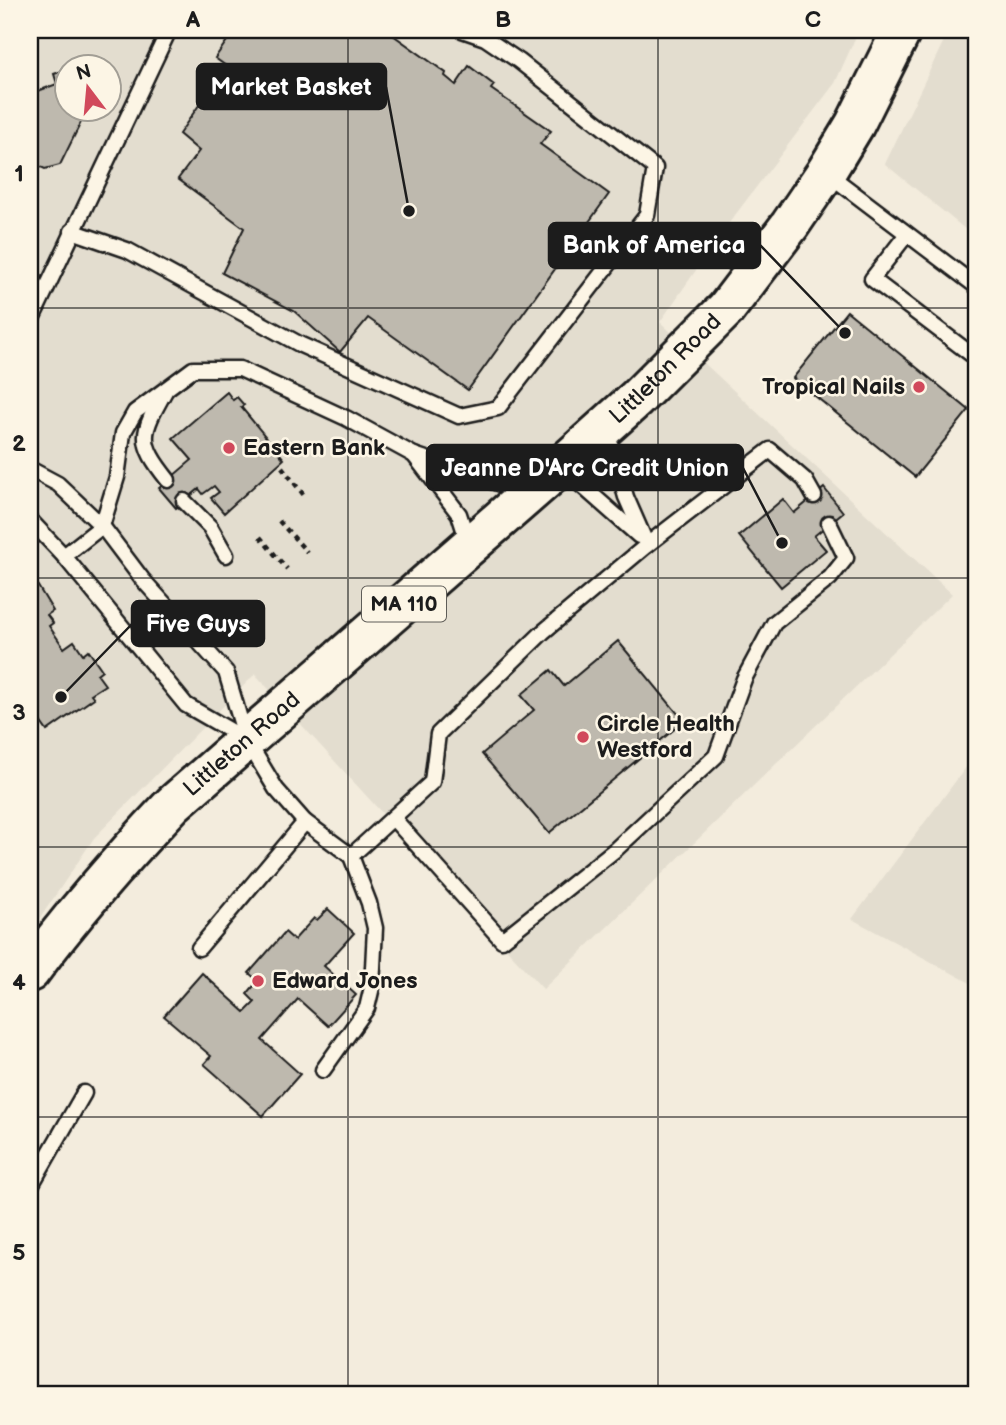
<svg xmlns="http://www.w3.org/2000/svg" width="1006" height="1425" font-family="'Balsamiq Sans',sans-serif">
<rect width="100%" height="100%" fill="#f3ecdd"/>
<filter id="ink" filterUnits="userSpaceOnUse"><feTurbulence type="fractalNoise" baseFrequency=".0143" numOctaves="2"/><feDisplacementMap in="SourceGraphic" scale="14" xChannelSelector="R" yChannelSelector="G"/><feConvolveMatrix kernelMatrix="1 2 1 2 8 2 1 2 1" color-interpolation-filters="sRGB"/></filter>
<g filter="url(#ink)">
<!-- built -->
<g fill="#e3ddcf" fill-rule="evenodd">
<path d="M30 30H859L835 83 726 227 660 322 952 594 543 989 255 674 94 838 30 933ZM66 66H108V108H66Z"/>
<path d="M949 30H976V238L885 164Z"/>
<path d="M976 754V986L852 919Z"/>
</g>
<!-- building -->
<g fill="#beb9ae" stroke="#1c1c1c" stroke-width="2">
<path d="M224 30H386L446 73 445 76 456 85 469 66 494 85 491 89 551 131 540 144 609 194 468 390 368 318 340 352 294 311 222 273 244 228 178 179 199 151 179 134 226 66 215 58 231 35Z"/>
<path d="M66 70V108H88L60 165 45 169 30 162V94L57 84 54 74Z"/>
<path d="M847 311 969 410 915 477 793 378Z"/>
<path d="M227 392 233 400 237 397 244 405 241 407 284 459 224 513 211 498 219 492 214 486 203 494 199 489 176 508 159 488 192 460 173 438Z"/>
<path d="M824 488 843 512 814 536 826 550 781 587 739 536 783 499 794 513Z"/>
<path d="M30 573 53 611 47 615 53 623 49 626 64 648 74 641 83 654 88 650 102 670 97 674 105 685 91 694 94 698 47 731 35 714 41 710 30 694Z"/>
<path d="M618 641 684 721 549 833 482 754 534 710 521 695 551 670 564 686Z"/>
<path d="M328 909 354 933 324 966 356 995 328 1026 298 999 262 1040 300 1074 263 1116 204 1064 211 1056 164 1016 202 973 245 1012 255 1002 247 994 258 981 249 973 285 932 294 940 314 918 317 920Z"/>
</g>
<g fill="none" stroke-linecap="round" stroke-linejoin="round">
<!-- service casing -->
<g stroke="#1c1c1c" stroke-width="19">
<g id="service">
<path d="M827 173 976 286"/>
<path d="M72 231 127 250 301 345 459 416 498 408 647 215 655 168 519 61 485 38 462 30"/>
<path d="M907 234 872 279 976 358"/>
<path d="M30 323 169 30"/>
<path d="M165 391C141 434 137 441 168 480"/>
<path d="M607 431 626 497 647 545"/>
<path d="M414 455 459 514 468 542"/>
<path d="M30 469 58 484 102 526 142 579 226 672 246 739 276 789 305 822 199 948"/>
<path d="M563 469 639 536"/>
<path d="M184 501 210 527 226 555"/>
<path d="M30 520 64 556 186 705 245 739"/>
<path d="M64 556 102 526 117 477 123 433 135 412 193 369H240L346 418 414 455 527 493"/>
<path d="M393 818 502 940 616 849 716 756 744 679 774 623 830 578 846 558 829 523"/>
<path d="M305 822 351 856 432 782 438 734 543 632 647 545 770 450 805 480 814 496"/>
<path d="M323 1070 367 1008 372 987 375 928 369 903 351 856"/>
<path d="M30 1187 84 1093"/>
</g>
</g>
<!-- primary casing -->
<g stroke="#1c1c1c" stroke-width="44">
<g id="primary">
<path id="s1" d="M30 972C74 912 122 858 173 804L560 467 636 399 726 309 790 225 826 172 855 124 902 30"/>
</g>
</g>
<!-- path -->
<g stroke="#1c1c1c" stroke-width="4.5" stroke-dasharray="5 5" stroke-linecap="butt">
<path d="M282 467 306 498"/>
<path d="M279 521 307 552"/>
<path d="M260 537 287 569"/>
</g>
<!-- service -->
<use href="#service" stroke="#fcf5e5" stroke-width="14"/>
<!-- primary -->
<use href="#primary" stroke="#fcf5e5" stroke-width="38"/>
</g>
</g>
<!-- grid -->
<path fill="none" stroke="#1c1c1c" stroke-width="2" stroke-opacity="0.55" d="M348 30V1395M658 30V1395M30 308H976M30 578H976M30 847H976M30 1117H976"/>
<!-- markers -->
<g fill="#d1495b" stroke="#fcf5e5" stroke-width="2.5">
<circle cx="919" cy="387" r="7"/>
<circle cx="229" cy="448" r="7"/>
<circle cx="583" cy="737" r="7"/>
<circle cx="258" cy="981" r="7"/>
</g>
<g text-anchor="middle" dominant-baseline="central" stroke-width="5" stroke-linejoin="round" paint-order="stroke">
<!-- shield labels -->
<rect fill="#fcf5e5" stroke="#5f5d58" stroke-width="2" x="362" y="586.5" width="84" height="35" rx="5"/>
<g font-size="21" font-weight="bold" fill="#1c1c1c">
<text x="404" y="604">MA 110</text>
</g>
<!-- street labels -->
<g font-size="23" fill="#1c1c1c" stroke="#fcf5e5">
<text stroke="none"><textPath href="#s1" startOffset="878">Littleton Road</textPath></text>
<text stroke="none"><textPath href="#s1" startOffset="312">Littleton Road</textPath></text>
</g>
<!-- poi labels -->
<g font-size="23" font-weight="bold" fill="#1c1c1c" stroke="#fcf5e5" text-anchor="start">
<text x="905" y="387" text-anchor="end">Tropical Nails</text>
<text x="243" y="448">Eastern Bank</text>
<text x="597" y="724">Circle Health<tspan x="597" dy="26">Westford</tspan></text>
<text x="272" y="981">Edward Jones</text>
</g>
</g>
<!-- callouts -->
<path fill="none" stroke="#1c1c1c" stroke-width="2.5" d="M409 211L386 87M845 333L760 245M782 543L743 468M61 697L132 624"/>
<g fill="#1c1c1c" stroke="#fcf5e5" stroke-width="2.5">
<circle cx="409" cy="211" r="7"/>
<circle cx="845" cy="333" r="7"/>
<circle cx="782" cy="543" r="7"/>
<circle cx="61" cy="697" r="7"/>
</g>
<g fill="#1c1c1c" stroke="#1c1c1c" stroke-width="2.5">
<rect x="197" y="64" width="189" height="45" rx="7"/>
<rect x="549" y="223" width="211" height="45" rx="7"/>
<rect x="427" y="445" width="316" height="45" rx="7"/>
<rect x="132" y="601" width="132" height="45" rx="7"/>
</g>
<g font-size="24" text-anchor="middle" font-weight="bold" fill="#fff">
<text x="291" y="95">Market Basket</text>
<text x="654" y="253">Bank of America</text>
<text x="585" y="476">Jeanne D'Arc Credit Union</text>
<text x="198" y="632">Five Guys</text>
</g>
<!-- margin -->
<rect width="1006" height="1425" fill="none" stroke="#fcf5e5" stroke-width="77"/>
<!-- north arrow -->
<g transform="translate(88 88) rotate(344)"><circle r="33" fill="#fcf5e5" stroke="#a29e95" stroke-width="2"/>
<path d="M0-5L12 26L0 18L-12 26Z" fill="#d1495b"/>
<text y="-10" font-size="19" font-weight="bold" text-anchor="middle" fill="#1c1c1c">N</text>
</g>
<rect x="38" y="38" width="930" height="1348" fill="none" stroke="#1c1c1c" stroke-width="2.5"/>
<g font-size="23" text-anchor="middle" font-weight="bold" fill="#1c1c1c">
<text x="193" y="27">A</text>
<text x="503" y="27">B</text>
<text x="813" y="27">C</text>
<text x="19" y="181">1</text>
<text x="19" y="451">2</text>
<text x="19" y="720">3</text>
<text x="19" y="990">4</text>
<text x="19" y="1260">5</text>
</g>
</svg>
